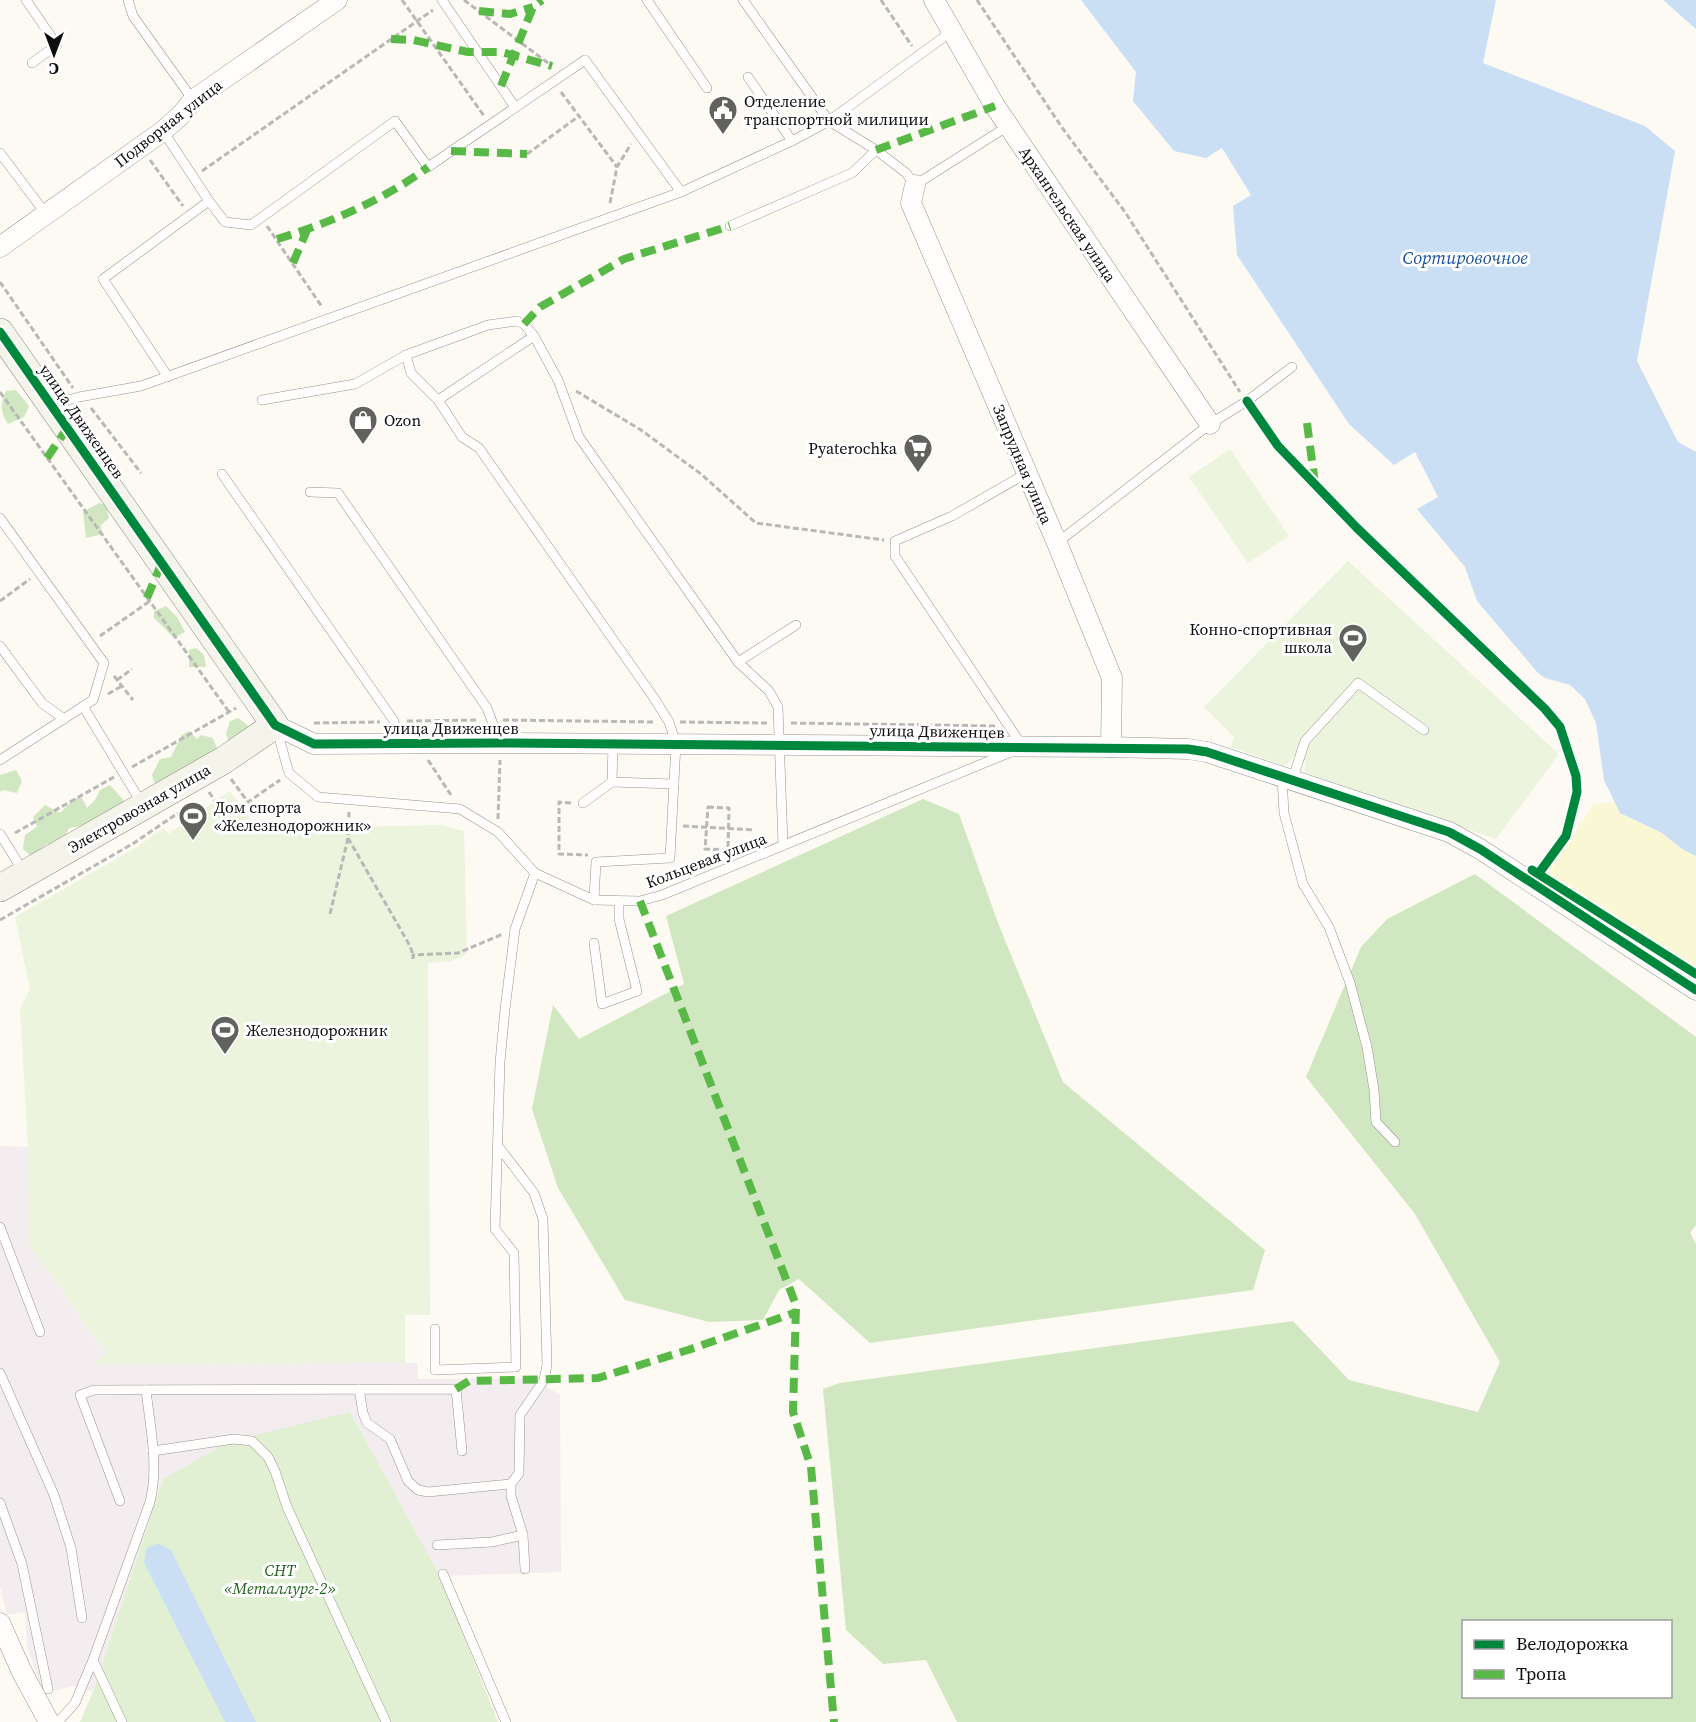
<svg xmlns="http://www.w3.org/2000/svg" width="1696" height="1722" font-family="'Source Serif 4',serif">
<rect width="100%" height="100%" fill="#fcfaf2"/>
<!-- industrial -->
<path fill="#f3edef" d="M0 1146 28 1147 30 1245 106 1354 93 1364 417 1363 418 1379H534L560 1395 561 1572 440 1576 350 1413 163 1479 93 1692 73 1686 43 1693 27 1646 25 1612 7 1615 0 1586Z"/>
<!-- green -->
<path fill="#e1f0d3" d="M350 1412 440 1576 498 1722H80L93 1692 163 1479 228 1442Z"/>
<!-- forest -->
<g fill="#d1e7c1" fill-rule="evenodd">
<path d="M16 390 29 406 24 417 8 424C0 412 0 403 6 391Z"/>
<path d="M99 503 106 505 109 518 101 525 102 534 86 538 83 512Z"/>
<path d="M166 606 177 617 185 632 174 638 154 618V611Z"/>
<path d="M196 648 204 655 206 667H189V650Z"/>
<path d="M238 718 250 727 230 745 226 734 230 721Z"/>
<path d="M189 731 197 739 201 735 213 738 218 751 155 785 152 775 160 759 171 757 182 735Z"/>
<path d="M16 770 22 781 17 793 3 790 0 792V775Z"/>
<path d="M110 785 125 802 100 823 69 828 60 846 47 844 31 856 23 849 25 835 37 827 33 817 45 805 60 813 75 798H82L87 808 95 800 100 790Z"/>
<path d="M923 799 959 814 998 923 1063 1082 1265 1250 1253 1290 870 1343 799 1279 779 1290 763 1320 709 1322 625 1300 558 1188 532 1109 553 1005 579 1039 684 984 666 916Z"/>
<path d="M1475 874 1696 1037V1225L1690 1233 1696 1244V1722H957L926 1660 883 1664 846 1630 823 1389 840 1383 1293 1321 1349 1380 1478 1412 1500 1362 1415 1214 1306 1077 1361 947 1387 919ZM1464 1622H1670V1696H1464Z"/>
</g>
<!-- sand -->
<path fill="#faf7d4" d="M1615 802 1620 813 1662 833 1682 849 1696 856V982L1543 881 1594 804Z"/>
<!-- pitch -->
<g fill="#ecf4dd">
<path d="M1230 449 1289 536 1248 563 1189 477Z"/>
<path d="M1348 561 1559 754 1496 839 1305 773V761L1294 756 1285 766 1231 747 1234 737 1204 707Z"/>
<path d="M230 791 258 829 441 825 464 831 467 954 452 961 428 963 430 1315H405V1363L92 1364 106 1353 30 1245 28 1147 20 1009 30 989 15 917 137 847 163 828 168 834Z"/>
</g>
<!-- water -->
<g fill="#cadff4">
<path d="M1081 0H1496L1483 63 1645 126 1675 151 1637 361 1678 442 1696 452V856L1682 849 1662 833 1620 813 1604 780 1596 723 1585 699 1570 685 1545 678 1538 673 1477 601 1465 567 1417 509 1438 497 1415 452 1394 465 1349 424 1237 255 1233 206 1251 195 1222 148 1206 158 1174 151 1133 101 1136 72Z"/>
<path d="M1663 0H1696V29Z"/>
<path d="M157 1543 171 1550 256 1722H225L144 1563 146 1549Z"/>
</g>
<g fill="none" stroke-linecap="round" stroke-linejoin="round">
<!-- lane casing -->
<g stroke="#959491" stroke-width="10">
<g id="lane">
<path d="M26 0 57 45 32 63"/>
<path d="M128 0 133 16 193 100"/>
<path d="M442 0 515 107"/>
<path d="M647 0 707 88"/>
<path d="M743 0 829 121 876 150 906 173 915 185 1008 126"/>
<path d="M748 77 792 141"/>
<path d="M163 131 209 201 225 222 251 225 395 121 428 167 585 60 681 192"/>
<path d="M0 153 46 214"/>
<path d="M730 226 852 173 876 150"/>
<path d="M406 355 411 373 438 400 462 437 479 448 654 698 669 722 676 744 670 858 596 862 594 900"/>
<path d="M168 377 103 279 209 201"/>
<path d="M262 400 355 384 406 355 488 325 517 321 524 324 534 336 558 380 579 437 738 662 769 691 778 707 783 845"/>
<path d="M438 400 534 336"/>
<path d="M54 404 79 397 141 386 681 192 792 141 829 121 952 31"/>
<path d="M222 474 394 721 398 743"/>
<path d="M310 492 338 493 487 708 500 743"/>
<path d="M0 518 104 663 93 700 0 760"/>
<path d="M1057 543 1210 424 1247 401 1292 367"/>
<path d="M0 646 42 703 64 719"/>
<path d="M738 662 796 625"/>
<path d="M83 706 142 804"/>
<path d="M276 727 289 773 318 797 460 809 498 832 535 873 594 900 640 901 662 895 1011 752"/>
<path d="M613 744 612 782 674 784"/>
<path d="M1023 747 895 556V541L952 516 1027 473"/>
<path d="M1282 777 1284 813 1303 884 1329 927 1350 983 1367 1047 1374 1090 1376 1122 1395 1142"/>
<path d="M1292 781 1305 741 1358 683 1424 730"/>
<path d="M583 803 612 782"/>
<path d="M0 834 23 871"/>
<path d="M594 943 602 1004 637 991 619 919V902"/>
<path d="M498 1146 534 1193 543 1219 547 1365 544 1380 520 1415 519 1473 511 1484V1496L523 1535 525 1569"/>
<path d="M0 1227 40 1332"/>
<path d="M435 1329V1370L516 1367 514 1253 495 1229 500 1062 505 1009 515 929 535 873"/>
<path d="M0 1373 54 1495 71 1548 82 1618"/>
<path d="M359 1389 363 1413 367 1423 390 1439 408 1481 418 1490 428 1492 511 1484"/>
<path d="M153 1451 234 1439 252 1441 268 1457 275 1471 287 1507 386 1722"/>
<path d="M120 1501 80 1395 94 1390 456 1389 462 1451"/>
<path d="M0 1503 22 1564 48 1689"/>
<path d="M437 1545 492 1542 523 1535"/>
<path d="M443 1574 506 1722"/>
<path d="M93 1660 122 1722"/>
<path d="M58 1722 75 1703 93 1660 150 1502C159 1466 150 1426 146 1390"/>
</g>
</g>
<!-- street casing -->
<g stroke="#959491" stroke-width="21">
<g id="street">
<path d="M934 0 995 106 1210 424"/>
<path d="M915 185 911 203 1057 543 1112 678 1111 747"/>
<path d="M0 247 163 131 182 114 193 100 337 0"/>
<path d="M275 725 314 744 500 743 1111 747 1188 749 1207 752 1449 832 1480 849 1696 990"/>
<path d="M0 1623 22 1672 49 1722"/>
</g>
</g>
<!-- secondary casing -->
<g stroke="#8c8b87" stroke-width="28">
<path id="secondary" d="M0 332 275 725 224 760 0 888"/>
</g>
<!-- path -->
<g stroke="#b8b8b6" stroke-width="3" stroke-dasharray="6 3" stroke-linecap="butt">
<path d="M402 0 484 116"/>
<path d="M464 0 552 66"/>
<path d="M881 0 912 46"/>
<path d="M977 0 1063 129 1125 212 1240 392"/>
<path d="M561 92 617 167"/>
<path d="M527 154 579 116"/>
<path d="M150 160 183 206"/>
<path d="M202 171 433 10"/>
<path d="M610 203 617 167 631 144"/>
<path d="M267 226 322 307"/>
<path d="M0 282 73 388"/>
<path d="M576 391 641 430 701 474 756 523 884 540"/>
<path d="M0 392 229 712"/>
<path d="M91 408 141 473"/>
<path d="M0 601 30 579"/>
<path d="M100 636 150 601"/>
<path d="M114 676 133 700"/>
<path d="M117 680 132 669"/>
<path d="M108 694 122 686"/>
<path d="M503 720 656 722"/>
<path d="M407 721 479 720"/>
<path d="M680 722 767 723"/>
<path d="M314 723 380 722"/>
<path d="M791 723 995 726"/>
<path d="M428 760 451 795"/>
<path d="M132 767 236 708"/>
<path d="M231 779 248 802 280 780"/>
<path d="M209 792 215 801"/>
<path d="M571 803 559 802V854L588 855"/>
<path d="M708 807 729 808 728 850 705 849Z"/>
<path d="M498 819 500 760"/>
<path d="M683 826 755 830"/>
<path d="M15 833 114 777"/>
<path d="M348 838 410 946 413 955"/>
<path d="M330 914 348 838 349 812"/>
<path d="M0 920 134 843 178 813"/>
<path d="M413 959V955L458 953 503 934"/>
</g>
<!-- lane -->
<use href="#lane" stroke="#fffefd" stroke-width="9"/>
<!-- street -->
<use href="#street" stroke="#fffefd" stroke-width="20"/>
<!-- secondary -->
<use href="#secondary" stroke="#f4f4ea" stroke-width="27"/>
<!-- quiet -->
<g stroke="#58b947" stroke-width="8" stroke-dasharray="15 8" stroke-linecap="butt">
<path d="M479 11 510 14 533 7"/>
<path d="M391 39 413 40 468 52H501L552 66"/>
<path d="M501 86 533 7 542 0"/>
<path d="M876 150 995 106"/>
<path d="M451 151 527 154"/>
<path d="M277 239C325 225 388 198 428 167"/>
<path d="M293 263 307 230"/>
<path d="M524 324 540 307 624 259 730 226"/>
<path d="M1307 423 1315 484"/>
<path d="M47 458 68 427"/>
<path d="M147 598 162 562"/>
<path d="M640 901 796 1305 793 1412 811 1467 834 1722"/>
<path d="M456 1389 469 1381 598 1378 688 1350 797 1312"/>
</g>
<!-- cycleway casing -->
<g stroke="#fff" stroke-width="13">
<g id="cycleway">
<path d="M0 332 275 725 314 744 500 743 1188 749 1207 752 1449 832 1480 849 1696 990"/>
<path d="M1247 401 1278 446 1357 528 1545 709 1560 727 1576 776 1577 792 1566 836 1539 873"/>
<path d="M1532 870 1696 974"/>
</g>
</g>
<!-- cycleway -->
<use href="#cycleway" stroke="#00873e" stroke-width="9"/>
</g>
<!-- icons -->
<defs>
<g id="civic-pin" transform="scale(1.5)"><path d="M0 17L-7.5 6A9.5 9.5 0 1 1 7.5 6Z" fill="#61615e" stroke="#fff"/><path d="M-.6-6.5H3V-4.5H.6V-3L4-1V1h2V6H-6V1h2V-1L-.6-3ZM-1.2 2.5V6h2.4V2.5Z" fill="#fff"/></g>
<g id="shop-pin" transform="scale(1.5)"><path d="M0 17L-7.5 6A9.5 9.5 0 1 1 7.5 6Z" fill="#61615e" stroke="#fff"/><path d="M-5-2.5h2.3a2.7 3.5 0 0 1 5.4 0H5L5.5 6h-11ZM-1.5-2.5h3a1.5 2.3 0 0 0-3 0Z" fill="#fff"/></g>
<g id="supermarket-pin" transform="scale(1.5)"><path d="M0 17L-7.5 6A9.5 9.5 0 1 1 7.5 6Z" fill="#61615e" stroke="#fff"/><path d="M-6-5.5h2.5l.6 2H6L4.5 2H-2.5L-4.4-4H-6ZM-1.5 3.2a1.3 1.3 0 1 0 .1 0ZM3 3.2a1.3 1.3 0 1 0 .1 0Z" fill="#fff"/></g>
<g id="stadium-pin" transform="scale(1.5)"><path d="M0 17L-7.5 6A9.5 9.5 0 1 1 7.5 6Z" fill="#61615e" stroke="#fff"/><path d="M0-5a6.5 5 0 1 0 0 10a6.5 5 0 1 0 0-10ZM-3.5-1.8h7v3.6h-7Z" fill="#fff"/></g>
</defs>
<g fill-rule="evenodd">
<use href="#civic-pin" x="723" y="110"/>
<use href="#shop-pin" x="363" y="420"/>
<use href="#supermarket-pin" x="918" y="448"/>
<use href="#stadium-pin" x="1353" y="638"/>
<use href="#stadium-pin" x="193" y="816"/>
<use href="#stadium-pin" x="225" y="1030"/>
</g>
<g text-anchor="middle" dominant-baseline="central" stroke-width="6" stroke-linejoin="round" paint-order="stroke">
<!-- poi labels -->
<g font-size="16" fill="#0e0e0e" stroke="#fff" text-anchor="start">
<text x="744" y="101">Отделение<tspan x="744" dy="18">транспортной милиции</tspan></text>
<text x="384" y="420">Ozon</text>
<text x="897" y="448" text-anchor="end">Pyaterochka</text>
<text x="1332" y="629" text-anchor="end">Конно-спортивная<tspan x="1332" dy="18">школа</tspan></text>
<text x="214" y="807">Дом спорта<tspan x="214" dy="18">«Железнодорожник»</tspan></text>
<text x="246" y="1030">Железнодорожник</text>
</g>
<!-- street labels -->
<g font-size="16" fill="#0e0e0e" stroke="#fff">
<text transform="translate(168 123) rotate(-38)">Подворная улица</text>
<text transform="translate(1068 214) rotate(56)">Архангельская улица</text>
<text transform="translate(82 421) rotate(55)">улица Движенцев</text>
<text transform="translate(1023 464) rotate(67)">Запрудная улица</text>
<text x="451" y="728">улица Движенцев</text>
<text transform="translate(937 731) rotate(1)">улица Движенцев</text>
<text transform="translate(139 808) rotate(-30)">Электровозная улица</text>
<text transform="translate(706 860) rotate(-21)">Кольцевая улица</text>
</g>
<!-- park labels -->
<g font-size="16" font-style="italic" fill="#24641f" stroke="#fff">
<text x="280" y="1570">СНТ<tspan x="280" dy="18">«Металлург-2»</tspan></text>
</g>
<!-- water labels -->
<g font-size="18" font-style="italic" fill="#1a519c" stroke="#fff">
<text x="1465" y="257">Сортировочное</text>
</g>
</g>
<!-- legend -->
<rect x="1462" y="1620" width="210" height="78" fill="#ffffff" stroke="#9f9f9f" stroke-width="1.5"/>
<rect x="1474" y="1640" width="30" height="9" fill="#00873e" stroke="#9f9f9f" stroke-width="1.5"/>
<text x="1516" y="1650" font-size="18" fill="#0e0e0e">Велодорожка</text>
<rect x="1474" y="1670" width="30" height="9" fill="#58b947" stroke="#9f9f9f" stroke-width="1.5"/>
<text x="1516" y="1680" font-size="18" fill="#0e0e0e">Тропа</text>
<!-- north arrow -->
<g transform="translate(54 54) rotate(180)" stroke="#ffffff" stroke-width="4.5" paint-order="stroke">
<path d="M0-4.5L10 22L0 15L-10 22Z" fill="#0e0e0e"/>
<text y="-9" font-size="16" font-weight="bold" text-anchor="middle" fill="#0e0e0e">С</text>
</g>
</svg>
